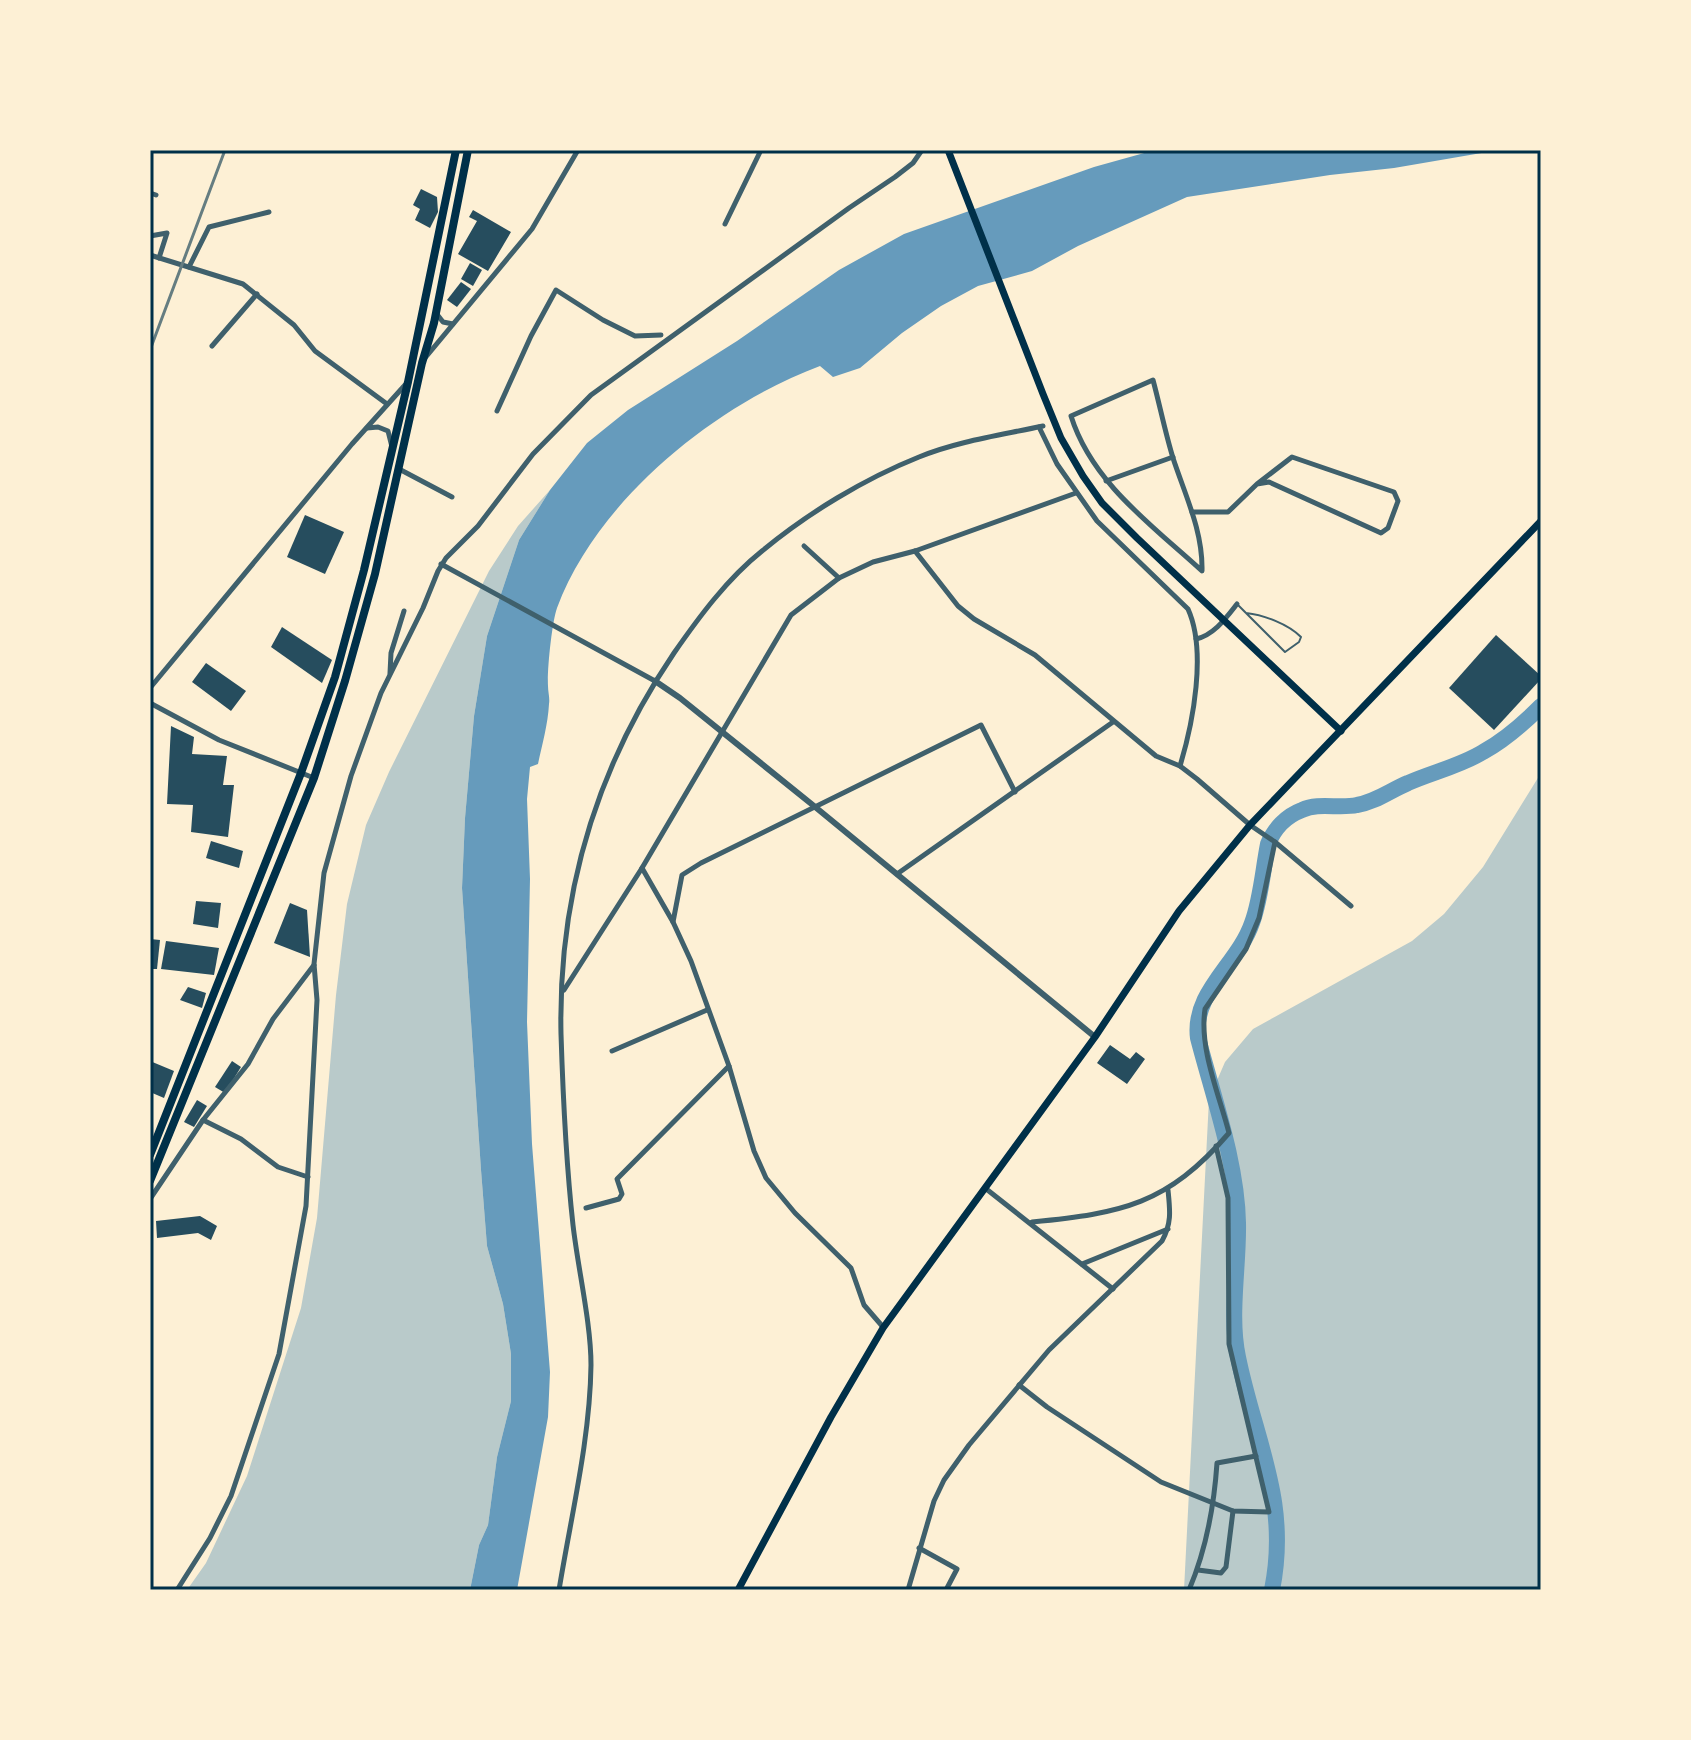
<svg xmlns="http://www.w3.org/2000/svg" width="1691" height="1740" font-family="'PT Sans Narrow',sans-serif">
<rect width="100%" height="100%" fill="#fdf0d5"/>
<!-- green -->
<g fill="#b9caca">
<path d="M550 490 519 540 487 636 474 716 465 818 462 888 481 1170 487 1246 503 1304 511 1354V1401L497 1457 488 1525 479 1545 470 1590H187L206 1563 247 1476 301 1308 317 1218 336 995 347 904 366 825 389 772 489 571 518 526Z"/>
<path d="M1541 773V1590H1184L1209 1099 1225 1062 1253 1029 1412 941 1444 914 1483 867Z"/>
</g>
<!-- water -->
<path fill="#669bbc" d="M1155 150H1499L1394 168 1330 175 1187 197 1078 246 1032 271 978 286 941 306 902 333 860 368 833 377 820 366C715 405 597 500 557 608 552 622 547 670 548 686 548 692 550 698 549 704 548 724 542 745 538 764L530 767 527 799 530 879 527 1022 532 1144 550 1372 548 1417 517 1590H470L479 1545 488 1525 497 1457 511 1401V1354L503 1304 487 1246 481 1170 462 888 465 818 474 716 487 636 519 540 550 490 587 443 628 410 737 341 839 270 904 234 1094 167Z"/>
<g fill="none" stroke-linecap="round" stroke-linejoin="round">
<!-- river -->
<path stroke="#669bbc" stroke-width="16" d="M1272 1590C1290 1501 1255 1441 1238 1357 1229 1316 1239 1265 1238 1223 1237 1163 1213 1096 1198 1038 1192 992 1238 964 1252 923 1261 899 1263 869 1268 844 1274 829 1286 816 1302 810 1319 802 1339 809 1357 805 1376 802 1391 790 1408 783 1433 772 1460 766 1483 752 1503 741 1525 722 1541 706"/>
</g>
<!-- building -->
<g fill="#264d5e">
<path d="M421 189 437 197 438 212 430 228 415 220 420 209 413 205Z"/>
<path d="M473 210 511 232 488 271 458 254 477 221 469 217Z"/>
<path d="M470 263 482 270 473 286 461 279Z"/>
<path d="M461 282 471 289 457 307 447 300Z"/>
<path d="M305 515 344 532 325 574 287 557Z"/>
<path d="M282 627 332 660 322 683 271 647Z"/>
<path d="M1496 635 1541 676V679L1494 730 1449 688Z"/>
<path d="M206 663 246 691 231 711 192 682Z"/>
<path d="M171 726 194 737 192 754 227 756 223 785H234L228 837 191 832 193 805 167 804Z"/>
<path d="M211 841 243 851 239 868 206 858Z"/>
<path d="M196 901 221 903 218 928 193 924Z"/>
<path d="M290 903 307 910 310 957 274 943Z"/>
<path d="M150 939 160 940 157 969H150Z"/>
<path d="M166 941 219 948 214 975 161 969Z"/>
<path d="M188 987 206 993 202 1008 180 1000Z"/>
<path d="M1110 1045 1130 1059 1136 1052 1145 1059 1127 1084 1097 1063Z"/>
<path d="M150 1061 174 1071 164 1098 150 1092Z"/>
<path d="M232 1061 241 1067 225 1093 215 1087Z"/>
<path d="M197 1100 207 1106 194 1127 184 1122Z"/>
<path d="M200 1216 217 1226 211 1240 198 1233 157 1238 156 1221Z"/>
</g>
<g fill="none" stroke-linecap="round" stroke-linejoin="round">
<!-- service -->
<path stroke="#3f606c" stroke-width="2" d="M1237 604 1285 652 1299 642 1301 637C1288 624 1264 615 1246 613"/>
<!-- minor -->
<g stroke="#3f606c" stroke-width="5">
<path d="M150 193 156 195"/>
<path d="M725 224 761 150"/>
<path d="M150 236 167 233 159 258"/>
<path d="M150 255 243 284 294 325 315 351 387 404"/>
<path d="M189 267 209 227 269 212"/>
<path d="M436 313 443 322 453 324"/>
<path d="M212 346 257 294"/>
<path d="M425 358 532 229 578 150"/>
<path d="M1153 380C1160 406 1165 432 1173 458 1185 495 1203 531 1202 571 1153 526 1092 483 1071 416Z"/>
<path d="M497 411 531 336 556 290 603 320 635 336 661 335"/>
<path d="M1039 427 1057 464 1097 521 1188 609C1207 651 1193 723 1180 766"/>
<path d="M367 428 378 427 388 431 392 447"/>
<path d="M399 469 452 497"/>
<path d="M1106 481 1173 457"/>
<path d="M1192 512H1228L1257 484 1269 482 1381 533 1388 528 1398 501 1394 492 1292 457 1257 484"/>
<path d="M804 546 839 578"/>
<path d="M915 551 958 606 974 619 1035 655 1156 756 1180 766 1197 779 1250 825 1275 842 1351 906"/>
<path d="M441 564 655 681"/>
<path d="M1196 639C1214 635 1226 618 1237 604"/>
<path d="M390 673 391 653 404 611"/>
<path d="M150 688 352 444 405 385"/>
<path d="M150 703 219 740 314 778"/>
<path d="M642 868 673 922 691 961 729 1066 754 1151 766 1178 795 1213 851 1268 864 1305 883 1327"/>
<path d="M897 874 1113 722"/>
<path d="M673 922 682 875 701 863 981 725 1015 792"/>
<path d="M564 990 642 868 791 615 839 578 873 562 915 551 1076 493"/>
<path d="M612 1051 707 1010"/>
<path d="M203 1120 241 1139 278 1167 308 1177"/>
<path d="M985 1188 1113 1289"/>
<path d="M150 1199 203 1120 248 1064 273 1019 314 965"/>
<path d="M586 1208 619 1199 622 1194 617 1179 729 1066"/>
<path d="M1032 1222C1122 1213 1167 1205 1229 1133 1219 1094 1199 1049 1205 1009L1246 949 1259 918 1275 842"/>
<path d="M1082 1264 1168 1229"/>
<path d="M1019 1385 1047 1407 1161 1482 1233 1511 1269 1512 1229 1344 1228 1198 1216 1146"/>
<path d="M919 1548 957 1569 946 1590"/>
<path d="M1198 1570 1221 1573 1226 1567 1233 1511"/>
<path d="M177 1590 210 1538 231 1496 279 1354 306 1206 317 1000 314 964 324 873 351 776 381 693 423 608 438 571 446 558 478 526 533 454 591 395 849 208 895 177 913 163 922 150"/>
<path d="M559 1590C571 1516 590 1440 591 1365 591 1323 578 1269 573 1225 566 1162 563 1097 561 1034 558 894 596 768 674 653 699 617 727 579 762 551 808 513 864 479 919 457 958 441 1002 435 1043 426"/>
<path d="M908 1590 934 1501 944 1480 969 1445 1049 1350 1162 1241C1172 1223 1170 1210 1168 1190"/>
<path d="M1189 1590C1206 1550 1214 1507 1217 1463L1256 1456"/>
</g>
<!-- tertiary -->
<path stroke="#3f606c" stroke-width="6" d="M655 681 680 698 814 806 1095 1037"/>
<!-- secondary -->
<g stroke="#003049" stroke-width="7">
<path d="M948 150 1043 394 1061 438 1083 476 1102 503 1137 538 1341 731"/>
<path d="M738 1590 831 1417 883 1328 1095 1037 1179 911 1250 825 1541 521"/>
</g>
<!-- trunk -->
<g stroke="#003049" stroke-width="8">
<path d="M150 1155 301 773 335 677 364 570 408 382 456 150"/>
<path d="M150 1181 314 778 345 681 375 574 422 363 434 323 468 150"/>
</g>
<!-- rail -->
<path stroke="#657d81" stroke-width="3" d="M150 350 225 150"/>
</g>
<!-- border -->
<rect width="1691" height="1740" fill="none" stroke="#fdf0d5" stroke-width="304"/>
<rect x="152" y="152" width="1387" height="1436" fill="none" stroke="#003049" stroke-width="3"/>
</svg>
